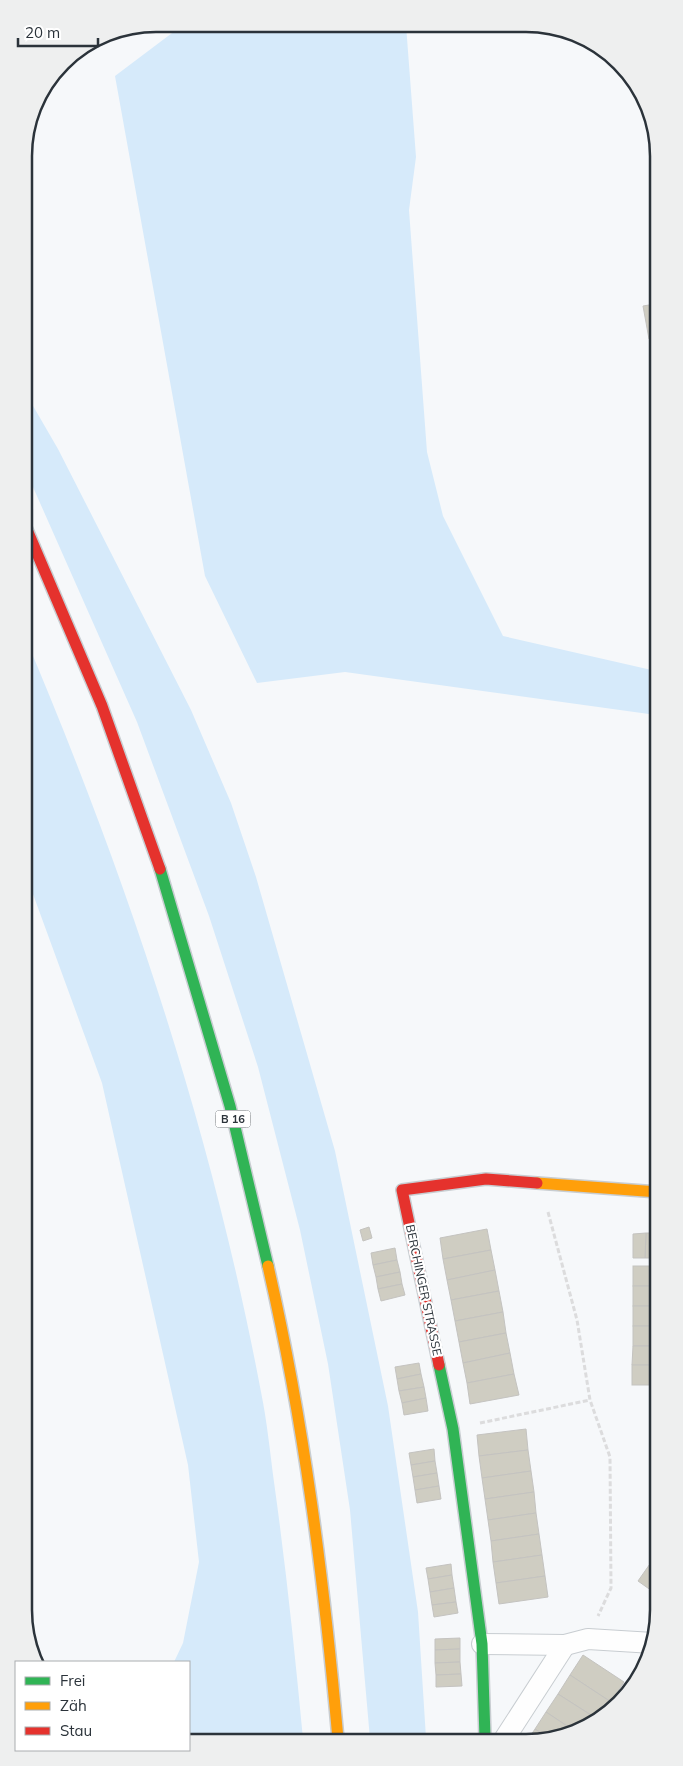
<svg xmlns="http://www.w3.org/2000/svg" width="683" height="1766" font-family="Mulish,sans-serif">
<rect width="100%" height="100%" fill="#f6f8fa"/>
<!-- green -->
<g fill="#d6eafa">
<path d="M184 24 406 25 416 157 409 210 427 452 443 516 503 636 656 671V715L345 672 257 683 205 576 115 76Z"/>
<path d="M25 392 58 449 191 710 231 803 256 877 335 1151 388 1406 418 1612 426 1738 370 1739 350 1510 328 1364 300 1230 258 1067 209 916 137 722 25 469Z"/>
<path d="M25 637C128 880 212 1132 261 1392 267 1421 270 1452 274 1482 286 1568 295 1653 303 1739H189V1662H174L183 1643 199 1562 188 1465 102 1083 26 875Z"/>
</g>
<!-- building -->
<g fill="#cfcdc2" stroke="#c4c3c0">
<path d="M655 304V337L649 339 643 306Z"/>
<path d="M369 1227 372 1238 363 1241 360 1230Z"/>
<path d="M487 1229 491 1250 443 1259 440 1238Z"/>
<path d="M646 1233H658V1258H645Z"/>
<path d="M646 1233 645 1258H633V1234Z"/>
<path d="M395 1248 397 1260 373 1265 371 1253Z"/>
<path d="M491 1250 495 1270 447 1280 443 1259Z"/>
<path d="M397 1260 400 1272 376 1277 373 1265Z"/>
<rect x="633" y="1266" width="25" height="20"/>
<path d="M495 1270 499 1291 451 1300 447 1280Z"/>
<path d="M400 1272 402 1284 378 1289 376 1277Z"/>
<path d="M402 1284 405 1295 381 1301 378 1289Z"/>
<rect x="633" y="1286" width="25" height="20"/>
<path d="M499 1291 503 1312 455 1321 451 1300Z"/>
<rect x="633" y="1306" width="25" height="20"/>
<path d="M503 1312 506 1333 459 1342 455 1321Z"/>
<rect x="633" y="1326" width="25" height="20"/>
<path d="M506 1333 510 1353 463 1363 459 1342Z"/>
<path d="M633 1346H658V1365H632Z"/>
<path d="M510 1353 514 1374 467 1383 463 1363Z"/>
<path d="M419 1363 421 1374 397 1379 395 1367Z"/>
<rect x="632" y="1365" width="26" height="20"/>
<path d="M421 1374 424 1387 399 1391 397 1379Z"/>
<path d="M514 1374 519 1395 470 1404 467 1383Z"/>
<path d="M424 1387 426 1398 402 1403 399 1391Z"/>
<path d="M426 1398 428 1411 404 1415 402 1403Z"/>
<path d="M526 1429 528 1450 479 1456 477 1435Z"/>
<path d="M434 1449 435 1461 411 1465 409 1453Z"/>
<path d="M528 1450 531 1471 482 1478 479 1456Z"/>
<path d="M435 1461 437 1473 413 1477 411 1465Z"/>
<path d="M531 1471 534 1492 485 1499 482 1478Z"/>
<path d="M437 1473 439 1486 415 1490 413 1477Z"/>
<path d="M439 1486 441 1499 417 1503 415 1490Z"/>
<path d="M534 1492 536 1513 488 1520 485 1499Z"/>
<path d="M536 1513 539 1534 491 1541 488 1520Z"/>
<path d="M539 1534 542 1555 493 1562 491 1541Z"/>
<path d="M659 1551V1596L638 1581Z"/>
<path d="M542 1555 545 1576 496 1583 493 1562Z"/>
<path d="M451 1564 452 1575 428 1579 426 1568Z"/>
<path d="M452 1575 454 1588 430 1592 428 1579Z"/>
<path d="M545 1576 548 1597 499 1604 496 1583Z"/>
<path d="M454 1588 456 1602 432 1605 430 1592Z"/>
<path d="M456 1602 458 1613 434 1617 432 1605Z"/>
<path d="M460 1638V1649L435 1650V1639Z"/>
<path d="M460 1649V1662L435 1663V1650Z"/>
<path d="M583 1655 624 1682 611 1702 570 1675Z"/>
<path d="M460 1662 461 1674 436 1675 435 1663Z"/>
<path d="M461 1674 462 1686 436 1687V1675Z"/>
<path d="M570 1675 611 1702 606 1709 594 1717 558 1694Z"/>
<path d="M558 1694 594 1717 573 1730 546 1712Z"/>
<path d="M546 1712 573 1730 561 1738H549L535 1729Z"/>
<path d="M535 1729 549 1738H529Z"/>
<path d="M463 1735V1738H439V1736Z"/>
</g>
<g fill="none" stroke-linecap="round" stroke-linejoin="round">
<!-- street casing -->
<g stroke="#c8cdd1" stroke-width="22">
<g id="street">
<path d="M482 1644 565 1645 588 1639 653 1643"/>
<path d="M505 1738 565 1645"/>
</g>
</g>
<!-- fast casing -->
<g stroke="#c8cdd1" stroke-width="14">
<g id="fast">
<path d="M160 869 230 1106 268 1266"/>
<path d="M439 1365 453 1429 482 1644 485 1738"/>
</g>
</g>
<!-- slow casing -->
<g stroke="#c8cdd1" stroke-width="14">
<g id="slow">
<path d="M537 1183 658 1192"/>
<path d="M268 1266C304 1422 324 1580 338 1739"/>
</g>
</g>
<!-- jam casing -->
<g stroke="#c8cdd1" stroke-width="14">
<g id="jam">
<path d="M25 525 102 706 160 869"/>
<path d="M439 1365 402 1190 486 1179 537 1183"/>
</g>
</g>
<!-- path -->
<g stroke="#dcdcdd" stroke-width="3" stroke-dasharray="5 2.5" stroke-linecap="butt">
<path d="M548 1212 577 1320 590 1400 610 1457 611 1588 598 1616"/>
<path d="M480 1423 590 1400"/>
</g>
<!-- street -->
<use href="#street" stroke="#fefefe" stroke-width="20"/>
<!-- fast -->
<use href="#fast" stroke="#30b455" stroke-width="11"/>
<!-- slow -->
<use href="#slow" stroke="#ff9f0a" stroke-width="11"/>
<!-- jam -->
<use href="#jam" stroke="#e5322d" stroke-width="11"/>
</g>
<g text-anchor="middle" dominant-baseline="central" stroke-width="4.5" stroke-linejoin="round" paint-order="stroke">
<!-- shield labels -->
<rect fill="#fff" stroke="#6b7075" stroke-width="1" x="215.5" y="1110.5" width="35" height="17" rx="4"/>
<g font-size="11" font-weight="bold" fill="#2b333a">
<text x="233" y="1119">B 16</text>
</g>
<!-- street labels -->
<g font-size="12" fill="#2b333a" stroke="#fff">
<text transform="translate(424 1290) rotate(78)">BERCHINGER STRASSE</text>
</g>
</g>
<!-- crop -->
<path d="M0 0H683V1766H0ZM156 32H526A124 124 0 0 1 650 156V1610A124 124 0 0 1 526 1734H156A124 124 0 0 1 32 1610V156A124 124 0 0 1 156 32Z" fill="#eeefef" fill-rule="evenodd"/>
<path fill="none" stroke="#2b333a" stroke-width="2.5" d="M156 32H526A124 124 0 0 1 650 156V1610A124 124 0 0 1 526 1734H156A124 124 0 0 1 32 1610V156A124 124 0 0 1 156 32Z"/>
<!-- legend -->
<rect x="15" y="1661" width="175" height="90" fill="#ffffff" stroke="#aaadb0"/>
<rect x="25" y="1677" width="25" height="8" fill="#30b455" stroke="#aaadb0"/>
<text x="60" y="1686" font-size="15" fill="#2b333a">Frei</text>
<rect x="25" y="1702" width="25" height="8" fill="#ff9f0a" stroke="#aaadb0"/>
<text x="60" y="1711" font-size="15" fill="#2b333a">Zäh</text>
<rect x="25" y="1727" width="25" height="8" fill="#e5322d" stroke="#aaadb0"/>
<text x="60" y="1736" font-size="15" fill="#2b333a">Stau</text>
<!-- scale -->
<path d="M18 38v8h80v-8" fill="none" stroke="#2b333a" stroke-width="2.5"/>
<text x="25" y="38" font-size="15" fill="#2b333a" stroke="#ffffff" stroke-width="4" paint-order="stroke">20 m</text>
</svg>
